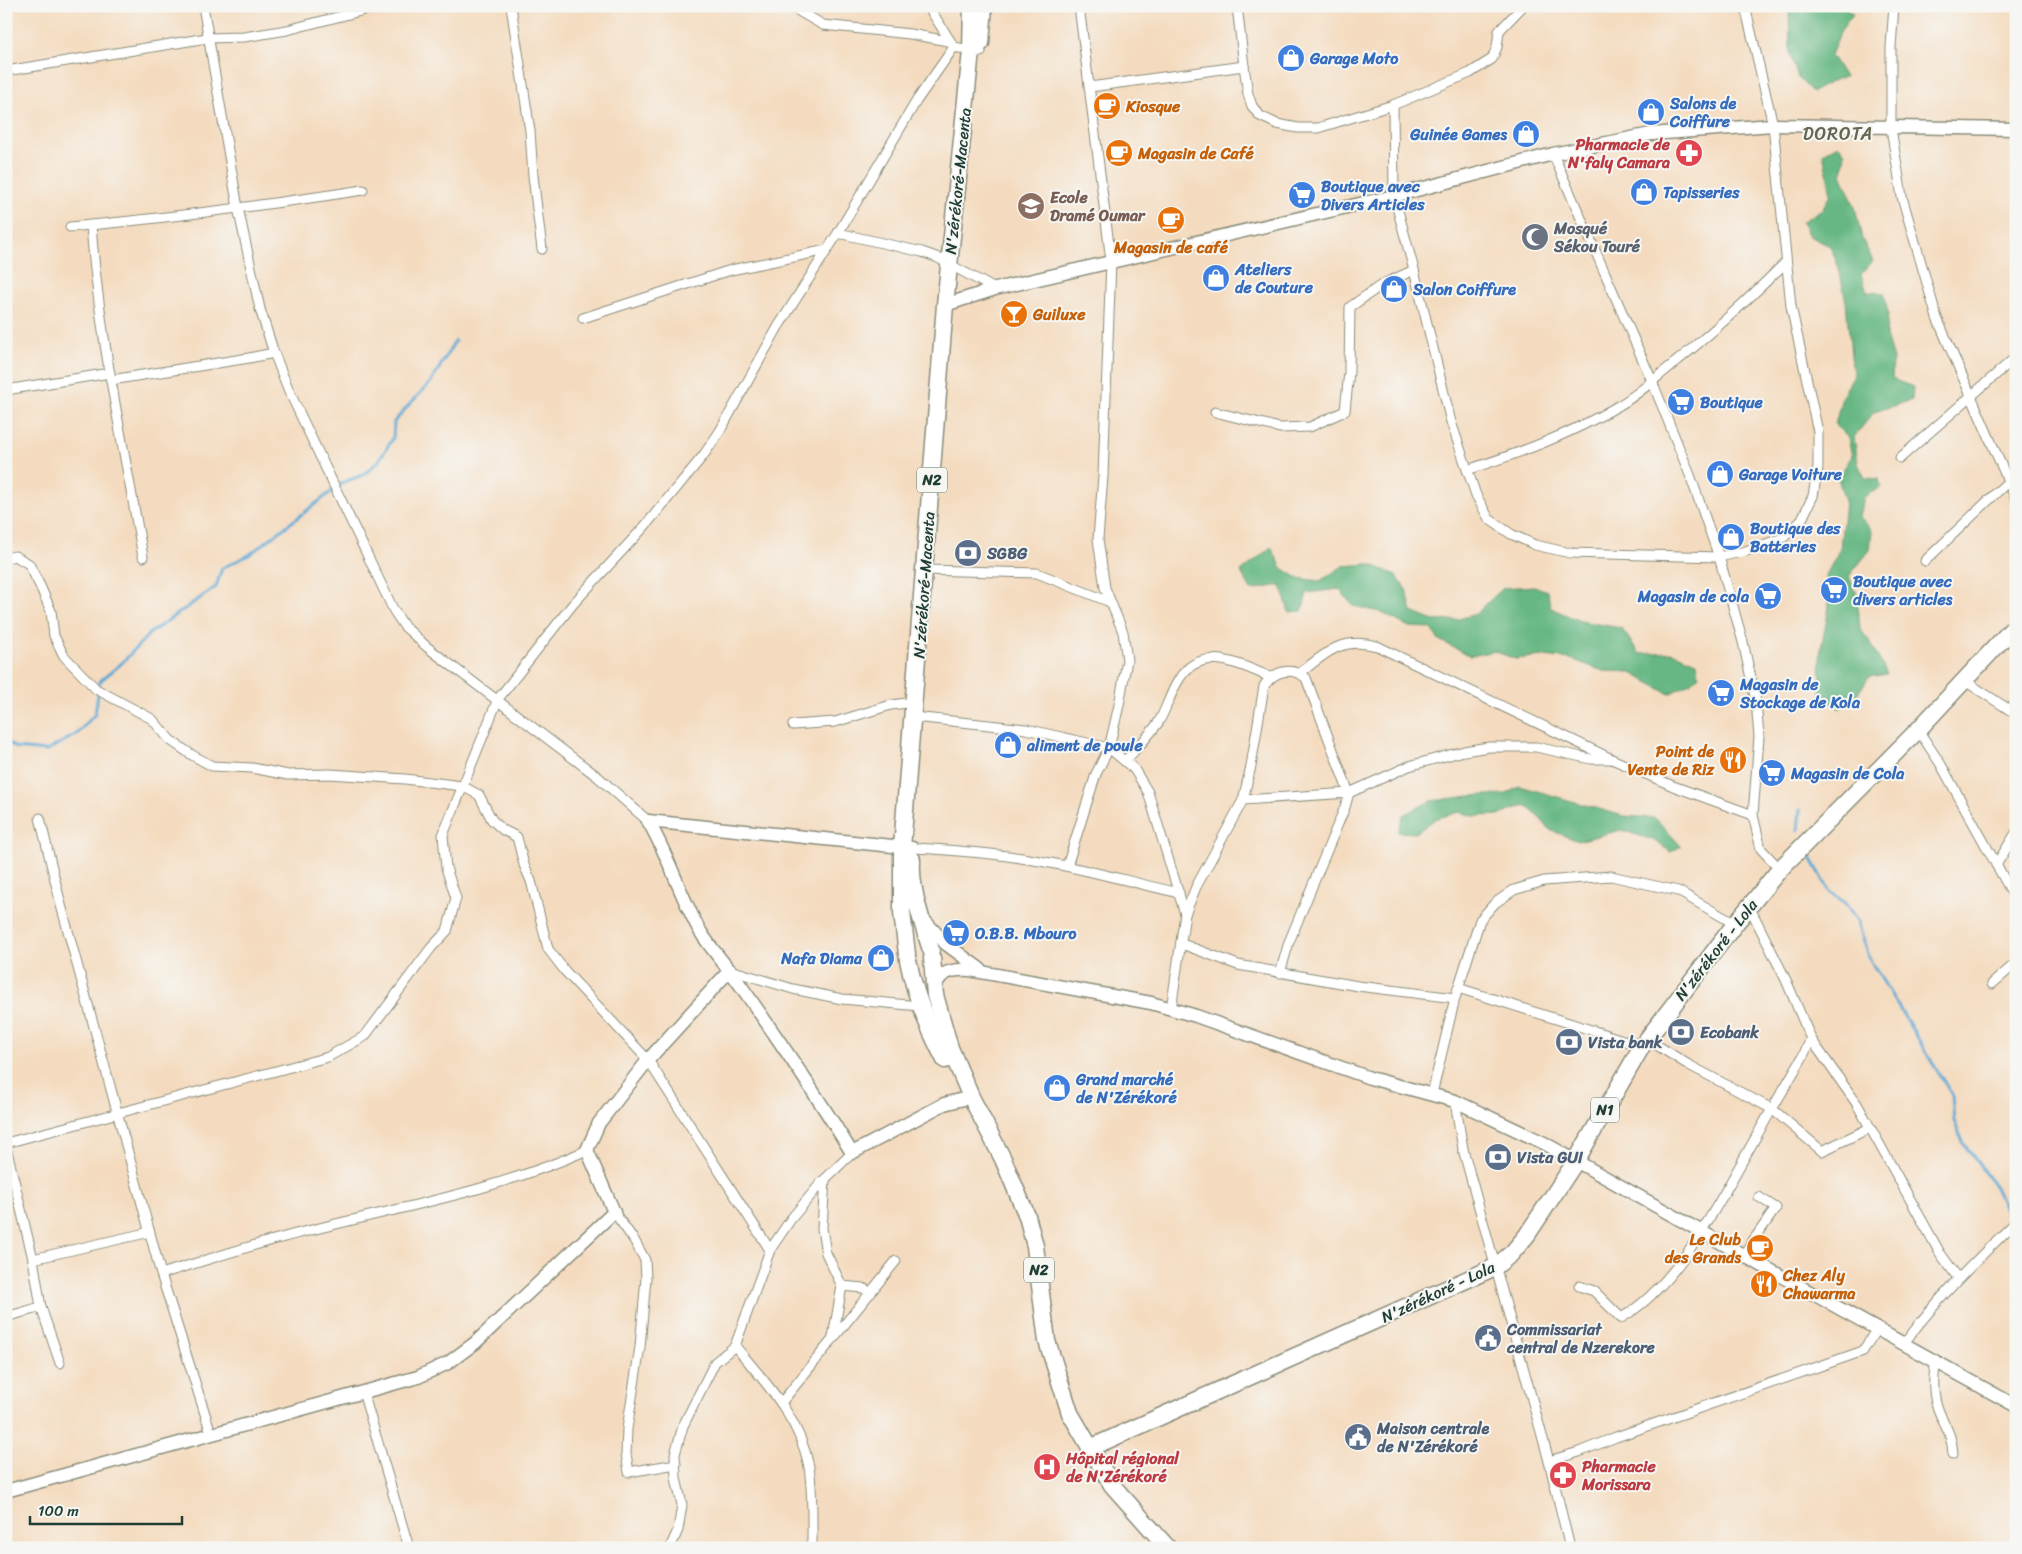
<svg xmlns="http://www.w3.org/2000/svg" width="2022" height="1554" font-family="Sriracha,sans-serif">
<rect width="100%" height="100%" fill="#f6f6f2"/>
<filter id="ink" filterUnits="userSpaceOnUse"><feTurbulence type="fractalNoise" baseFrequency=".02" numOctaves="2"/><feDisplacementMap in="SourceGraphic" scale="10" xChannelSelector="R" yChannelSelector="G"/><feConvolveMatrix kernelMatrix="1 2 1 2 8 2 1 2 1" color-interpolation-filters="sRGB"/></filter>
<filter id="wash" filterUnits="userSpaceOnUse"><feTurbulence type="fractalNoise" baseFrequency=".0096" numOctaves="4" result="noise"/><feDisplacementMap in="SourceGraphic" scale="20" xChannelSelector="R" yChannelSelector="G"/><feGaussianBlur stdDeviation="1.12" result="paint"/><feColorMatrix in="noise" values="0 0 0 0 0 0 0 0 0 0 0 0 0 0 0 0 0 1.4 0 .05"/><feComposite in="paint" operator="in"/></filter>
<g filter="url(#wash)">
<rect width="100%" height="100%" fill="#f4dbbf"/>
<!-- forest -->
<g fill="#66b783" stroke="#427a5c">
<path d="M1789 6H1842L1853 14 1841 30 1831 55 1845 77 1837 79 1812 92 1798 78 1790 54Z"/>
<path d="M1838 145 1845 152 1842 176 1855 207 1862 239 1873 261 1861 274 1867 292 1884 293 1888 314 1886 336 1893 359 1892 379 1913 387 1912 400 1874 412 1854 437 1858 464 1865 478 1879 479 1881 487 1864 497 1859 516 1872 530 1870 550 1849 576 1857 595 1860 629 1870 642 1887 674 1869 677 1858 693 1840 709 1821 695 1820 654 1829 607 1826 575 1840 549 1845 501 1838 478 1852 456 1848 438 1835 425 1842 397 1853 376 1846 302 1839 268 1830 246 1809 236 1802 222 1822 209 1831 194 1823 153Z"/>
<path d="M1271 547 1282 568 1298 578 1320 581 1343 566 1369 564 1396 575 1407 591 1412 612 1434 621 1455 620 1476 614 1503 588 1534 586 1547 591 1551 608 1580 621 1621 628 1640 654 1672 652 1697 662 1699 675 1692 682 1669 694 1630 672 1603 671 1571 659 1544 656 1515 659 1494 651 1470 656 1439 640 1430 628 1409 627 1380 612 1353 606 1339 589 1307 593 1302 611 1289 612 1281 585 1251 590 1241 572Z"/>
<path d="M1520 786 1623 816 1655 818 1681 846 1671 852 1653 840 1621 830 1578 841 1550 830 1537 815 1525 805 1500 815 1475 816 1459 812 1435 819 1416 833 1398 832 1403 815 1431 801 1470 796 1506 794Z"/>
</g>
<g fill="none" stroke-linecap="round" stroke-linejoin="round">
<!-- stream -->
<g stroke="#5ca8d5" stroke-width="3">
<path d="M6 741 16 748 46 751 77 734 95 714 100 681 122 663 150 633 216 587 222 568 249 555 344 482 363 475 378 462 393 438 394 422 407 407 431 382 455 341"/>
<path d="M1798 830 1800 810"/>
<path d="M1809 854 1830 892 1845 903 1858 922 1870 960 1952 1095 1954 1121 1964 1144 1995 1187 2016 1233"/>
</g>
</g>
</g>
<g filter="url(#ink)">
<g fill="none" stroke-linecap="round" stroke-linejoin="round">
<!-- street casing -->
<g stroke="#8a8c7a" stroke-width="11">
<g id="street">
<path d="M203 6 238 208 260 309 274 353 289 391 394 611 404 626 427 647 598 777 648 821"/>
<path d="M511 6 530 131 533 176 542 249"/>
<path d="M790 6 823 25 910 34 948 41"/>
<path d="M928 6 954 47 981 52"/>
<path d="M1237 6 1244 66 1248 94 1252 106 1260 116 1277 124 1298 128H1318L1393 105 1470 73 1492 59 1497 47 1499 31 1523 6"/>
<path d="M1894 6 1891 47V128L1902 197 1937 318 2016 499"/>
<path d="M6 71 207 38 244 37 287 30 380 6"/>
<path d="M1090 87 1244 66"/>
<path d="M1393 105 1394 196 1414 270 1451 422 1476 495 1489 519 1511 534 1535 545 1570 553 1719 557 1746 551 1783 538 1801 521 1813 496 1818 467V432L1791 306 1773 125 1745 6"/>
<path d="M1553 154 1652 381 1690 475 1719 557 1743 642 1756 701 1759 737 1753 815 1761 849 1780 869"/>
<path d="M91 225C99 337 124 447 143 557"/>
<path d="M70 227C168 218 266 205 363 190"/>
<path d="M838 233 922 252 936 257 995 289"/>
<path d="M583 318 731 270 827 250"/>
<path d="M111 380 249 358 274 353"/>
<path d="M6 390 110 373"/>
<path d="M1215 412 1280 428 1310 427 1345 411 1349 372 1350 307 1383 284 1414 270"/>
<path d="M1900 458 2016 357"/>
<path d="M1467 470C1520 453 1571 434 1618 406 1636 396 1651 382 1667 369 1709 336 1748 300 1786 262"/>
<path d="M6 558 15 556 29 564 41 588 51 611 54 636 64 656 96 689 152 719 170 740 192 755 212 766 252 768 288 775 330 774 405 779 462 786 479 795 492 820 503 830 517 837 524 865 531 881 548 949 565 971 648 1060 770 1250"/>
<path d="M1925 561 2016 474"/>
<path d="M925 570 1037 573 1110 602"/>
<path d="M1300 673C1326 653 1342 636 1377 646L1614 760 1673 786 1753 815"/>
<path d="M1965 681 2016 714"/>
<path d="M914 717 1026 729 1109 748 1134 769 1148 792 1185 914"/>
<path d="M793 725 835 722 891 705 915 702"/>
<path d="M1918 730 1940 763 2016 900"/>
<path d="M1125 761C1136 749 1148 737 1158 723 1166 710 1170 694 1178 681 1199 643 1239 664 1270 677"/>
<path d="M1243 800 1349 793 1409 766 1464 751 1489 747H1536L1591 759H1609"/>
<path d="M40 818 61 905 161 1274 211 1433"/>
<path d="M912 848C953 850 993 853 1034 860 1083 868 1130 882 1179 893"/>
<path d="M1996 865 2016 833"/>
<path d="M1067 866 1096 774 1109 748 1119 705 1127 660 1123 632 1105 588 1098 539 1103 476 1111 261 1079 6"/>
<path d="M1749 906 1786 980 1811 1039 1857 1104 1940 1253 1958 1278"/>
<path d="M1182 944 1238 965 1358 986 1455 998"/>
<path d="M730 970 793 989 842 999 920 1006"/>
<path d="M1992 984 2016 963"/>
<path d="M1458 988 1642 1046"/>
<path d="M1171 1009 1185 914 1196 887 1243 800 1251 766 1264 686C1274 671 1291 666 1306 678L1349 793 1345 807 1289 942 1280 973"/>
<path d="M1647 1039 1687 1064 1772 1109 1822 1151 1870 1128"/>
<path d="M1432 1094 1455 998 1480 920 1495 903 1514 890 1544 881 1611 876 1678 891 1735 924"/>
<path d="M1455 1101 1463 1149 1549 1461 1570 1548"/>
<path d="M6 1143 328 1057 365 1036 431 948 447 931 456 898 446 868 443 835 498 699 573 604 645 526 703 456 720 431 778 327 838 233 917 100 954 47"/>
<path d="M6 1147 33 1259 41 1307 6 1317"/>
<path d="M825 1179 822 1229 826 1253 842 1286 863 1288 871 1293"/>
<path d="M614 1212 634 1240 645 1260 646 1278 640 1347 627 1429 626 1454 629 1472 676 1464"/>
<path d="M1743 1255 1776 1208 1759 1197"/>
<path d="M33 1259 150 1232"/>
<path d="M161 1274C201 1262 241 1248 281 1238 384 1210 490 1194 587 1150"/>
<path d="M1579 1286 1594 1291 1621 1318C1680 1285 1723 1194 1756 1137 1771 1110 1787 1084 1802 1058L1811 1039"/>
<path d="M41 1307 60 1363"/>
<path d="M833 1337 842 1286"/>
<path d="M1904 1343C1937 1299 1976 1260 2016 1222"/>
<path d="M735 1346C765 1382 800 1418 809 1467 813 1493 812 1521 812 1548"/>
<path d="M1936 1361C1933 1377 1932 1393 1938 1409 1945 1427 1952 1434 1953 1454"/>
<path d="M363 1392 409 1548"/>
<path d="M781 1403 896 1261"/>
<path d="M1549 1461 1579 1452 1616 1437 1849 1356 1863 1351 1877 1328"/>
<path d="M670 1548 678 1530 682 1505 676 1478 675 1454 683 1426 715 1362 735 1346 770 1250 791 1219 821 1183 852 1153"/>
</g>
</g>
<!-- secondary casing -->
<g stroke="#8a8c7a" stroke-width="15">
<g id="secondary">
<path d="M945 305 995 289 1394 196 1553 154 1651 134 1773 125 2016 129"/>
<path d="M648 821C669 856 680 896 700 931 712 951 730 969 743 989 781 1043 818 1097 852 1153L944 1104 971 1097"/>
<path d="M648 821 912 848"/>
<path d="M924 920 946 944 980 969"/>
<path d="M935 990C937 971 955 969 970 970L1151 1003 1196 1016 1370 1078 1455 1101 1544 1143 1743 1255 2016 1406"/>
<path d="M6 1491 418 1377 448 1363 475 1343 614 1212 587 1150 599 1123 648 1060 730 970"/>
</g>
</g>
<!-- highway casing -->
<g stroke="#8a8c7a" stroke-width="19">
<g id="highway">
<path d="M981 43 984 6"/>
<path d="M912 859C910 890 922 921 931 950"/>
<path d="M907 954 902 912V848L945 305 971 51 972 6"/>
<path d="M932 958 935 995 950 1048 971 1097 1003 1159 1027 1216 1035 1246 1047 1341 1070 1413 1112 1485 1168 1548"/>
<path d="M908 960C915 996 928 1028 945 1060"/>
<path d="M1090 1448 1495 1267 1512 1253 1527 1235 1576 1161 1642 1046 1735 924 1780 869 1918 730 2016 625"/>
</g>
</g>
<!-- street -->
<use href="#street" stroke="#fff" stroke-width="9"/>
<!-- secondary -->
<use href="#secondary" stroke="#fff" stroke-width="12"/>
<!-- highway -->
<use href="#highway" stroke="#fff" stroke-width="16"/>
</g>
</g>
<!-- icons -->
<defs>
<g id="shop-disc" transform="scale(1.4375)"><circle r="9.5" fill="#3f7fe0" stroke="#f6f6f2"/><path d="M-5-2.5h2.3a2.7 3.5 0 0 1 5.4 0H5L5.5 6h-11ZM-1.5-2.5h3a1.5 2.3 0 0 0-3 0Z" fill="#fff"/></g>
<g id="cafe-disc" transform="scale(1.4375)"><circle r="9.5" fill="#e8710a" stroke="#f6f6f2"/><path d="M-5.5-4.5H6V0H3Q3 3.5 0 3.5H-2.5Q-5.5 3.5-5.5 0ZM3-3.2v2h1.7v-2ZM-6 4.5H4V6H-6Z" fill="#fff"/></g>
<g id="pharmacy-disc" transform="scale(1.4375)"><circle r="9.5" fill="#e0444e" stroke="#f6f6f2"/><path d="M-2-6h4v4h4v4h-4v4h-4v-4h-4v-4h4Z" fill="#fff"/></g>
<g id="supermarket-disc" transform="scale(1.4375)"><circle r="9.5" fill="#3f7fe0" stroke="#f6f6f2"/><path d="M-6-5.5h2.5l.6 2H6L4.5 2H-2.5L-4.4-4H-6ZM-1.5 3.2a1.3 1.3 0 1 0 .1 0ZM3 3.2a1.3 1.3 0 1 0 .1 0Z" fill="#fff"/></g>
<g id="school-disc" transform="scale(1.4375)"><circle r="9.5" fill="#8d6e63" stroke="#f6f6f2"/><path d="M0-5L7-2L0 1L-7-2ZM-4 1L0 2.5L4 1V4Q0 6-4 4Z" fill="#fff"/></g>
<g id="mosque-disc" transform="scale(1.4375)"><circle r="9.5" fill="#6b7280" stroke="#f6f6f2"/><path d="M3.5-4.9A6 6 0 1 0 3.5 4.9A5 5 0 1 1 3.5-4.9Z" fill="#fff"/></g>
<g id="bar-disc" transform="scale(1.4375)"><circle r="9.5" fill="#e8710a" stroke="#f6f6f2"/><path d="M-6-5H6L.8 .8V4.5H3.5V6h-7V4.5H-.8V.8Z" fill="#fff"/></g>
<g id="bank-disc" transform="scale(1.4375)"><circle r="9.5" fill="#5c6f8a" stroke="#f6f6f2"/><path d="M-6-4H6V4H-6ZM0-2.3a2.3 2.3 0 1 0 0 4.6a2.3 2.3 0 1 0 0-4.6Z" fill="#fff"/></g>
<g id="restaurant-disc" transform="scale(1.4375)"><circle r="9.5" fill="#e8710a" stroke="#f6f6f2"/><path d="M-5-6h1v4h1v-4h1v4h1v-4h1v5L-1.5 .5V6h-2V.5L-5-1ZM5-6V6H3V1.5H1.5Q1.5-4 5-6Z" fill="#fff"/></g>
<g id="civic-disc" transform="scale(1.4375)"><circle r="9.5" fill="#5c6f8a" stroke="#f6f6f2"/><path d="M-.6-6.5H3V-4.5H.6V-3L4-1V1h2V6H-6V1h2V-1L-.6-3ZM-1.2 2.5V6h2.4V2.5Z" fill="#fff"/></g>
<g id="hospital-disc" transform="scale(1.4375)"><circle r="9.5" fill="#e0444e" stroke="#f6f6f2"/><path d="M-5-5h3v3.5h4V-5h3V5h-3V1.5h-4V5h-3Z" fill="#fff"/></g>
</defs>
<g fill-rule="evenodd">
<use href="#shop-disc" x="1291" y="58"/>
<use href="#cafe-disc" x="1107" y="106"/>
<use href="#shop-disc" x="1651" y="112"/>
<use href="#shop-disc" x="1526" y="134"/>
<use href="#cafe-disc" x="1119" y="153"/>
<use href="#pharmacy-disc" x="1689" y="153"/>
<use href="#shop-disc" x="1644" y="192"/>
<use href="#supermarket-disc" x="1302" y="195"/>
<use href="#school-disc" x="1031" y="206"/>
<use href="#cafe-disc" x="1171" y="220"/>
<use href="#mosque-disc" x="1535" y="237"/>
<use href="#shop-disc" x="1216" y="278"/>
<use href="#shop-disc" x="1394" y="289"/>
<use href="#bar-disc" x="1014" y="314"/>
<use href="#supermarket-disc" x="1681" y="402"/>
<use href="#shop-disc" x="1720" y="474"/>
<use href="#shop-disc" x="1731" y="537"/>
<use href="#bank-disc" x="968" y="553"/>
<use href="#supermarket-disc" x="1834" y="590"/>
<use href="#supermarket-disc" x="1768" y="596"/>
<use href="#supermarket-disc" x="1721" y="693"/>
<use href="#shop-disc" x="1008" y="745"/>
<use href="#restaurant-disc" x="1733" y="760"/>
<use href="#supermarket-disc" x="1772" y="773"/>
<use href="#supermarket-disc" x="956" y="933"/>
<use href="#shop-disc" x="881" y="958"/>
<use href="#bank-disc" x="1681" y="1032"/>
<use href="#bank-disc" x="1569" y="1042"/>
<use href="#shop-disc" x="1057" y="1088"/>
<use href="#bank-disc" x="1498" y="1157"/>
<use href="#cafe-disc" x="1760" y="1248"/>
<use href="#restaurant-disc" x="1764" y="1284"/>
<use href="#civic-disc" x="1488" y="1338"/>
<use href="#civic-disc" x="1358" y="1437"/>
<use href="#hospital-disc" x="1047" y="1467"/>
<use href="#pharmacy-disc" x="1563" y="1475"/>
</g>
<g text-anchor="middle" dominant-baseline="central" stroke-width="4" stroke-linejoin="round" paint-order="stroke">
<!-- shield labels -->
<g fill="#f6f6f2" stroke="#60746d" stroke-width="1">
<rect x="917" y="467.5" width="30" height="25" rx="4"/>
<rect x="1591" y="1097.5" width="28" height="25" rx="4"/>
<rect x="1024" y="1257.5" width="30" height="25" rx="4"/>
</g>
<g font-size="15" font-weight="bold" fill="#1f3d34">
<text x="932" y="480">N2</text>
<text x="1605" y="1110">N1</text>
<text x="1039" y="1270">N2</text>
</g>
<!-- shop labels -->
<g font-size="16" font-weight="bold" fill="#366cbe" stroke="#f6f6f2" text-anchor="start">
<text x="1310" y="58">Garage Moto</text>
<text x="1670" y="103">Salons de<tspan x="1670" dy="18">Coiffure</tspan></text>
<text x="1507" y="134" text-anchor="end">Guinée Games</text>
<text x="1321" y="186">Boutique avec<tspan x="1321" dy="18">Divers Articles</tspan></text>
<text x="1663" y="192">Tapisseries</text>
<text x="1235" y="269">Ateliers<tspan x="1235" dy="18">de Couture</tspan></text>
<text x="1413" y="289">Salon Coiffure</text>
<text x="1700" y="402">Boutique</text>
<text x="1739" y="474">Garage Voiture</text>
<text x="1750" y="528">Boutique des<tspan x="1750" dy="18">Batteries</tspan></text>
<text x="1853" y="581">Boutique avec<tspan x="1853" dy="18">divers articles</tspan></text>
<text x="1749" y="596" text-anchor="end">Magasin de cola</text>
<text x="1740" y="684">Magasin de<tspan x="1740" dy="18">Stockage de Kola</tspan></text>
<text x="1027" y="745">aliment de poule</text>
<text x="1791" y="773">Magasin de Cola</text>
<text x="975" y="933">O.B.B. Mbouro</text>
<text x="862" y="958" text-anchor="end">Nafa Diama</text>
<text x="1076" y="1079">Grand marché<tspan x="1076" dy="18">de N'Zérékoré</tspan></text>
</g>
<!-- food labels -->
<g font-size="16" font-weight="bold" fill="#c56008" stroke="#f6f6f2" text-anchor="start">
<text x="1126" y="106">Kiosque</text>
<text x="1138" y="153">Magasin de Café</text>
<text x="1171" y="247" text-anchor="middle">Magasin de café</text>
<text x="1033" y="314">Guiluxe</text>
<text x="1714" y="751" text-anchor="end">Point de<tspan x="1714" dy="18">Vente de Riz</tspan></text>
<text x="1741" y="1239" text-anchor="end">Le Club<tspan x="1741" dy="18">des Grands</tspan></text>
<text x="1783" y="1275">Chez Aly<tspan x="1783" dy="18">Chawarma</tspan></text>
</g>
<!-- health labels -->
<g font-size="16" font-weight="bold" fill="#be3a42" stroke="#f6f6f2" text-anchor="start">
<text x="1670" y="144" text-anchor="end">Pharmacie de<tspan x="1670" dy="18">N'faly Camara</tspan></text>
<text x="1066" y="1458">Hôpital régional<tspan x="1066" dy="18">de N'Zérékoré</tspan></text>
<text x="1582" y="1466">Pharmacie<tspan x="1582" dy="18">Morissara</tspan></text>
</g>
<!-- street labels -->
<g font-size="16" fill="#1f3d34" stroke="#f6f6f2">
<text transform="translate(958 181) rotate(-84)">N'zérékoré-Macenta</text>
<text transform="translate(924 585) rotate(-86)">N'zérékoré-Macenta</text>
<text transform="translate(1716 950) rotate(-52)">N'zérékoré - Lola</text>
<text transform="translate(1438 1292) rotate(-25)">N'zérékoré - Lola</text>
</g>
<!-- education labels -->
<g font-size="16" font-weight="bold" fill="#785e54" stroke="#f6f6f2" text-anchor="start">
<text x="1050" y="197">Ecole<tspan x="1050" dy="18">Dramé Oumar</tspan></text>
</g>
<!-- worship labels -->
<g font-size="16" font-weight="bold" fill="#5b616d" stroke="#f6f6f2" text-anchor="start">
<text x="1554" y="228">Mosqué<tspan x="1554" dy="18">Sékou Touré</tspan></text>
</g>
<!-- service labels -->
<g font-size="16" font-weight="bold" fill="#4e5e75" stroke="#f6f6f2" text-anchor="start">
<text x="987" y="553">SGBG</text>
<text x="1700" y="1032">Ecobank</text>
<text x="1588" y="1042">Vista bank</text>
<text x="1517" y="1157">Vista GUI</text>
<text x="1507" y="1329">Commissariat<tspan x="1507" dy="18">central de Nzerekore</tspan></text>
<text x="1377" y="1428">Maison centrale<tspan x="1377" dy="18">de N'Zérékoré</tspan></text>
</g>
<!-- neighbourhood labels -->
<g font-size="18" letter-spacing="1" fill="#666652" stroke="#f6f6f2">
<text x="1838" y="134">DOROTA</text>
</g>
</g>
<!-- margin -->
<rect width="2022" height="1554" fill="none" stroke="#f6f6f2" stroke-width="25"/>
<!-- scale -->
<path d="M30 1516v8h152v-8" fill="none" stroke="#1f3d34" stroke-width="2.5"/>
<text x="38" y="1516" font-size="15" fill="#1f3d34" stroke="#f6f6f2" stroke-width="4" paint-order="stroke">100 m</text>
</svg>
